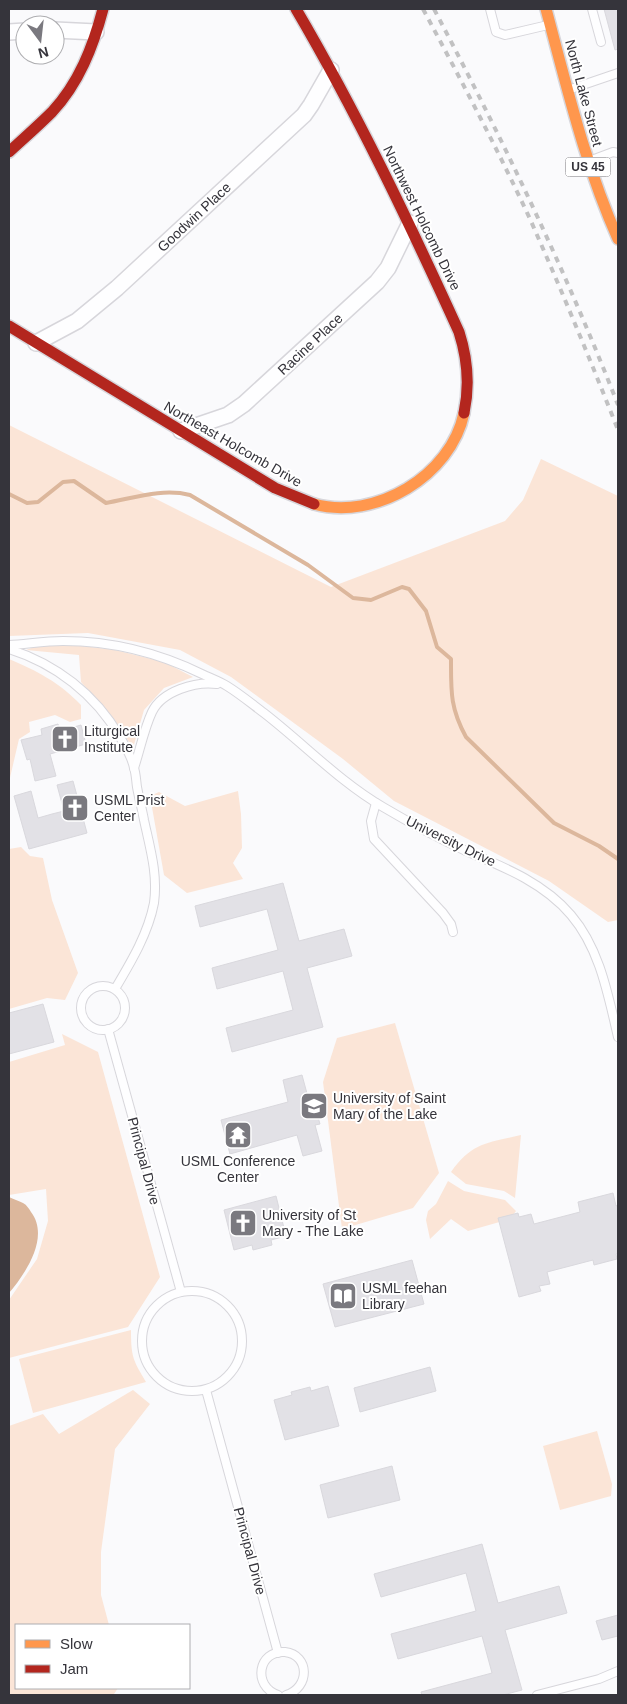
<svg xmlns="http://www.w3.org/2000/svg" width="627" height="1704" font-family="Arial,sans-serif">
<rect width="100%" height="100%" fill="#fafafc"/>
<!-- green -->
<g fill="#fbe5d7">
<path d="M9 425 331 587 505 521 523 500 541 459 618 496V920L608 922 549 881 394 801 343 759 231 677 180 650 88 633 9 636Z"/>
<path d="M37 646H83L115 650 164 662 193 677 164 688 144 710 133 748 114 719 81 682 79 655 26 650Z"/>
<path d="M9 659C37 671 59 682 81 705V719L70 722 55 715 29 722 30 732 19 739 9 782Z"/>
<path d="M238 791 241 814 242 848 233 863 243 879 187 893 164 875 150 796 159 792 185 806Z"/>
<path d="M21 847 30 856 43 858 52 900 78 973 65 1000 47 998 9 1009V849Z"/>
<path d="M395 1023 439 1173 413 1208 342 1229 323 1082 337 1038Z"/>
<path d="M62 1034 98 1052 160 1277 128 1327 9 1358V1300L37 1259 48 1221 46 1189 9 1195V1062L65 1045Z"/>
<path d="M521 1135 515 1198 504 1191 466 1184 451 1172C472 1142 488 1143 521 1135Z"/>
<path d="M448 1181 464 1191 505 1200 516 1211 510 1219 468 1231 451 1219 430 1239 426 1220 428 1211 436 1204Z"/>
<path d="M131 1330C131 1357 133 1360 146 1382L33 1413 19 1359Z"/>
<path d="M133 1390 150 1404 115 1449 101 1552V1595L109 1625H16V1688H118L114 1694 108 1695H9V1426L43 1414 59 1434Z"/>
<path d="M597 1431 612 1484 611 1496 560 1510 543 1446Z"/>
</g>
<!-- water -->
<path fill="#dcb79c" d="M9 1197C13 1199 19 1201 23 1203 27 1205 29 1209 31 1212 50 1237 26 1273 9 1293Z"/>
<g fill="none" stroke-linecap="round" stroke-linejoin="round">
<!-- stream -->
<path stroke="#dcb79c" stroke-width="4" d="M9 494 27 503 38 502 63 482 74 481 106 503C134 498 162 488 190 495L308 565 353 598 371 600 402 587 409 589 426 611 437 647 451 659C451 691 450 708 466 737L554 823 599 846 618 859"/>
</g>
<!-- building -->
<g fill="#e2e1e6" stroke="#d9d8dd">
<path d="M604 9H618V49L615 50Z"/>
<path d="M58 724 60 731 81 725 86 744 50 754 56 776 35 781 30 759 27 760 21 740 42 735 41 729Z"/>
<path d="M73 781 87 833 29 849 14 796 31 791 38 818 52 814 64 811 57 785Z"/>
<path d="M283 883 299 941 344 929 352 956 307 968 323 1027 232 1052 226 1028 293 1010 283 971 217 989 212 968 278 950 267 909 200 927 195 906Z"/>
<path d="M43 1004 54 1042 9 1054V1013Z"/>
<path d="M302 1075 309 1101 313 1100 320 1124 315 1125 322 1151 303 1156 297 1135 230 1154 221 1120 288 1102 283 1080Z"/>
<path d="M613 1193 616 1206 618 1205V1253L616 1254 617 1259 594 1265 593 1260 547 1272 550 1284 539 1286 541 1291 519 1297 498 1218 518 1213 519 1217 531 1214 534 1224 580 1212 578 1202Z"/>
<path d="M276 1196 286 1236 271 1240 272 1245 253 1250 252 1245 234 1250 224 1210Z"/>
<path d="M412 1260 424 1304 335 1327 323 1284Z"/>
<path d="M430 1367 436 1391 360 1412 354 1388Z"/>
<path d="M328 1386 339 1426 285 1440 274 1400 292 1395 291 1392 310 1387 311 1391Z"/>
<path d="M392 1466 400 1500 328 1518 320 1485Z"/>
<path d="M482 1544 498 1603 559 1586 567 1613 505 1630 522 1690 503 1695H422L421 1692 492 1673 482 1636 398 1659 391 1634 476 1611 466 1573 381 1597 374 1574Z"/>
<path d="M618 1615V1636L602 1640 596 1621Z"/>
</g>
<g fill="none" stroke-linecap="round" stroke-linejoin="round">
<!-- lane casing -->
<g stroke="#d7d6db" stroke-width="10">
<g id="lane">
<path d="M490 9 496 32 505 35 548 25"/>
<path d="M592 9 601 42"/>
<path d="M571 89 618 73"/>
<path d="M589 161 613 152 618 153"/>
<path d="M9 645C27 644 45 641 63 641 111 641 159 653 202 674 210 678 219 681 227 686 240 694 252 704 264 713 304 744 340 782 383 807 410 823 438 838 466 851 504 867 544 883 571 915 600 949 608 995 618 1037"/>
<path d="M9 649C56 664 95 694 120 737 125 746 132 757 134 768 136 774 136 780 137 787 139 798 142 809 144 820 150 848 158 874 154 903 148 934 131 962 115 989"/>
<path d="M134 768C140 750 144 729 152 712 162 691 196 681 217 684"/>
<path d="M376 803 371 821 374 839 443 913 451 924 453 932"/>
<circle cx="103" cy="1008" r="22"/>
<path d="M108 1029 181 1292"/>
<circle cx="192" cy="1341" r="50"/>
<path d="M206 1390 278 1653"/>
<path d="M278 1695C252 1686 258 1650 285 1652 310 1655 310 1688 286 1695"/>
<path d="M537 1695 599 1679 618 1671"/>
</g>
</g>
<!-- street casing -->
<g stroke="#d7d6db" stroke-width="18">
<g id="street">
<path d="M55 30 96 32"/>
<path d="M9 32 25 31"/>
<path d="M36 343 77 321 117 288 304 115 311 105 331 70"/>
<path d="M181 431 228 415 244 404 377 282 388 268 410 223"/>
</g>
</g>
<!-- slow casing -->
<g stroke="#d7d6db" stroke-width="14">
<g id="slow">
<path d="M546 9C567 87 585 165 618 239"/>
<path d="M314 504C375 521 451 476 464 413"/>
</g>
</g>
<!-- jam casing -->
<g stroke="#d7d6db" stroke-width="14">
<g id="jam">
<path d="M296 9C357 113 409 222 459 332 468 360 470 385 464 413"/>
<path d="M9 152C23 139 38 126 52 112 79 83 93 47 103 9"/>
<path d="M9 326 275 488 314 504"/>
</g>
</g>
<!-- lane -->
<use href="#lane" stroke="#fefeff" stroke-width="8"/>
<!-- street -->
<use href="#street" stroke="#fefeff" stroke-width="15"/>
<!-- slow -->
<use href="#slow" stroke="#ff974d" stroke-width="11"/>
<!-- jam -->
<use href="#jam" stroke="#b3261e" stroke-width="11"/>
<!-- rail -->
<g stroke="#c1c1c2" stroke-width="4" stroke-dasharray="6 6" stroke-linecap="butt">
<path d="M423 9C460 78 497 148 530 219 561 289 590 359 618 430"/>
<path d="M434 9C502 138 565 269 618 405"/>
</g>
</g>
<!-- icons -->
<defs>
<g id="church-square" transform="scale(1.4375)"><rect x="-9" y="-9" width="18" height="18" rx="4" fill="#7a797f" stroke="#fff"/><path d="M-1.2-6h2.4v3.5h3.3v2.4h-3.3V6h-2.4V-.1h-3.3v-2.4h3.3Z" fill="#fff"/></g>
<g id="university-square" transform="scale(1.4375)"><rect x="-9" y="-9" width="18" height="18" rx="4" fill="#7a797f" stroke="#fff"/><path d="M0-5L7-2L0 1L-7-2ZM-4 1L0 2.5L4 1V4Q0 6-4 4Z" fill="#fff"/></g>
<g id="temple-square" transform="scale(1.4375)"><rect x="-9" y="-9" width="18" height="18" rx="4" fill="#7a797f" stroke="#fff"/><path d="M0-6L5-2H3V0L6.5 2.5H4V6H1.5V3h-3V6H-4V2.5H-6.5L-3 0V-2H-5Z" fill="#fff"/></g>
<g id="library-square" transform="scale(1.4375)"><rect x="-9" y="-9" width="18" height="18" rx="4" fill="#7a797f" stroke="#fff"/><path d="M-6-4Q-3-5.5-.7-3.5V5Q-3 3-6 4ZM6-4Q3-5.5 .7-3.5V5Q3 3 6 4Z" fill="#fff"/></g>
</defs>
<g fill-rule="evenodd">
<use href="#church-square" x="65" y="739"/>
<use href="#church-square" x="75" y="808"/>
<use href="#university-square" x="314" y="1106"/>
<use href="#temple-square" x="238" y="1135"/>
<use href="#church-square" x="243" y="1223"/>
<use href="#library-square" x="343" y="1296"/>
</g>
<g text-anchor="middle" dominant-baseline="central" stroke-width="4" stroke-linejoin="round" paint-order="stroke">
<!-- shield labels -->
<rect fill="#fff" stroke="#727176" stroke-width="1" x="565.5" y="157.5" width="45" height="19" rx="4"/>
<g font-size="12" font-weight="bold" fill="#35343b">
<text x="588" y="167">US 45</text>
</g>
<!-- street labels -->
<g font-size="14" fill="#35343b" stroke="#fff">
<text transform="translate(584 93) rotate(75)">North Lake Street</text>
<text transform="translate(194 217) rotate(-43)">Goodwin Place</text>
<text transform="translate(422 218) rotate(64)">Northwest Holcomb Drive</text>
<text transform="translate(310 344) rotate(-43)">Racine Place</text>
<text transform="translate(233 444) rotate(30)">Northeast Holcomb Drive</text>
<text transform="translate(451 841) rotate(26)">University Drive</text>
<text transform="translate(144 1161) rotate(75)">Principal Drive</text>
<text transform="translate(250 1551) rotate(75)">Principal Drive</text>
</g>
<!-- poi labels -->
<g font-size="14" fill="#35343b" stroke="#fff" text-anchor="start">
<text x="84" y="731">Liturgical<tspan x="84" dy="16">Institute</tspan></text>
<text x="94" y="800">USML Prist<tspan x="94" dy="16">Center</tspan></text>
<text x="333" y="1098">University of Saint<tspan x="333" dy="16">Mary of the Lake</tspan></text>
<text x="238" y="1161" text-anchor="middle">USML Conference<tspan x="238" dy="16">Center</tspan></text>
<text x="262" y="1215">University of St<tspan x="262" dy="16">Mary - The Lake</tspan></text>
<text x="362" y="1288">USML feehan<tspan x="362" dy="16">Library</tspan></text>
</g>
</g>
<!-- border -->
<rect width="627" height="1704" fill="none" stroke="#35343b" stroke-width="20"/>
<!-- legend -->
<rect x="15" y="1624" width="175" height="65" fill="#ffffff" stroke="#aeaeb1"/>
<rect x="25" y="1640" width="25" height="8" fill="#ff974d" stroke="#aeaeb1"/>
<text x="60" y="1649" font-size="15" fill="#35343b">Slow</text>
<rect x="25" y="1665" width="25" height="8" fill="#b3261e" stroke="#aeaeb1"/>
<text x="60" y="1674" font-size="15" fill="#35343b">Jam</text>
<!-- north arrow -->
<g transform="translate(40 40) rotate(165)"><circle r="24" fill="#ffffff" stroke="#aeaeb1"/>
<path d="M0-4L9 19L0 12L-9 19Z" fill="#7a797f"/>
<text y="-8" font-size="14" font-weight="bold" text-anchor="middle" fill="#35343b">N</text>
</g>
</svg>
